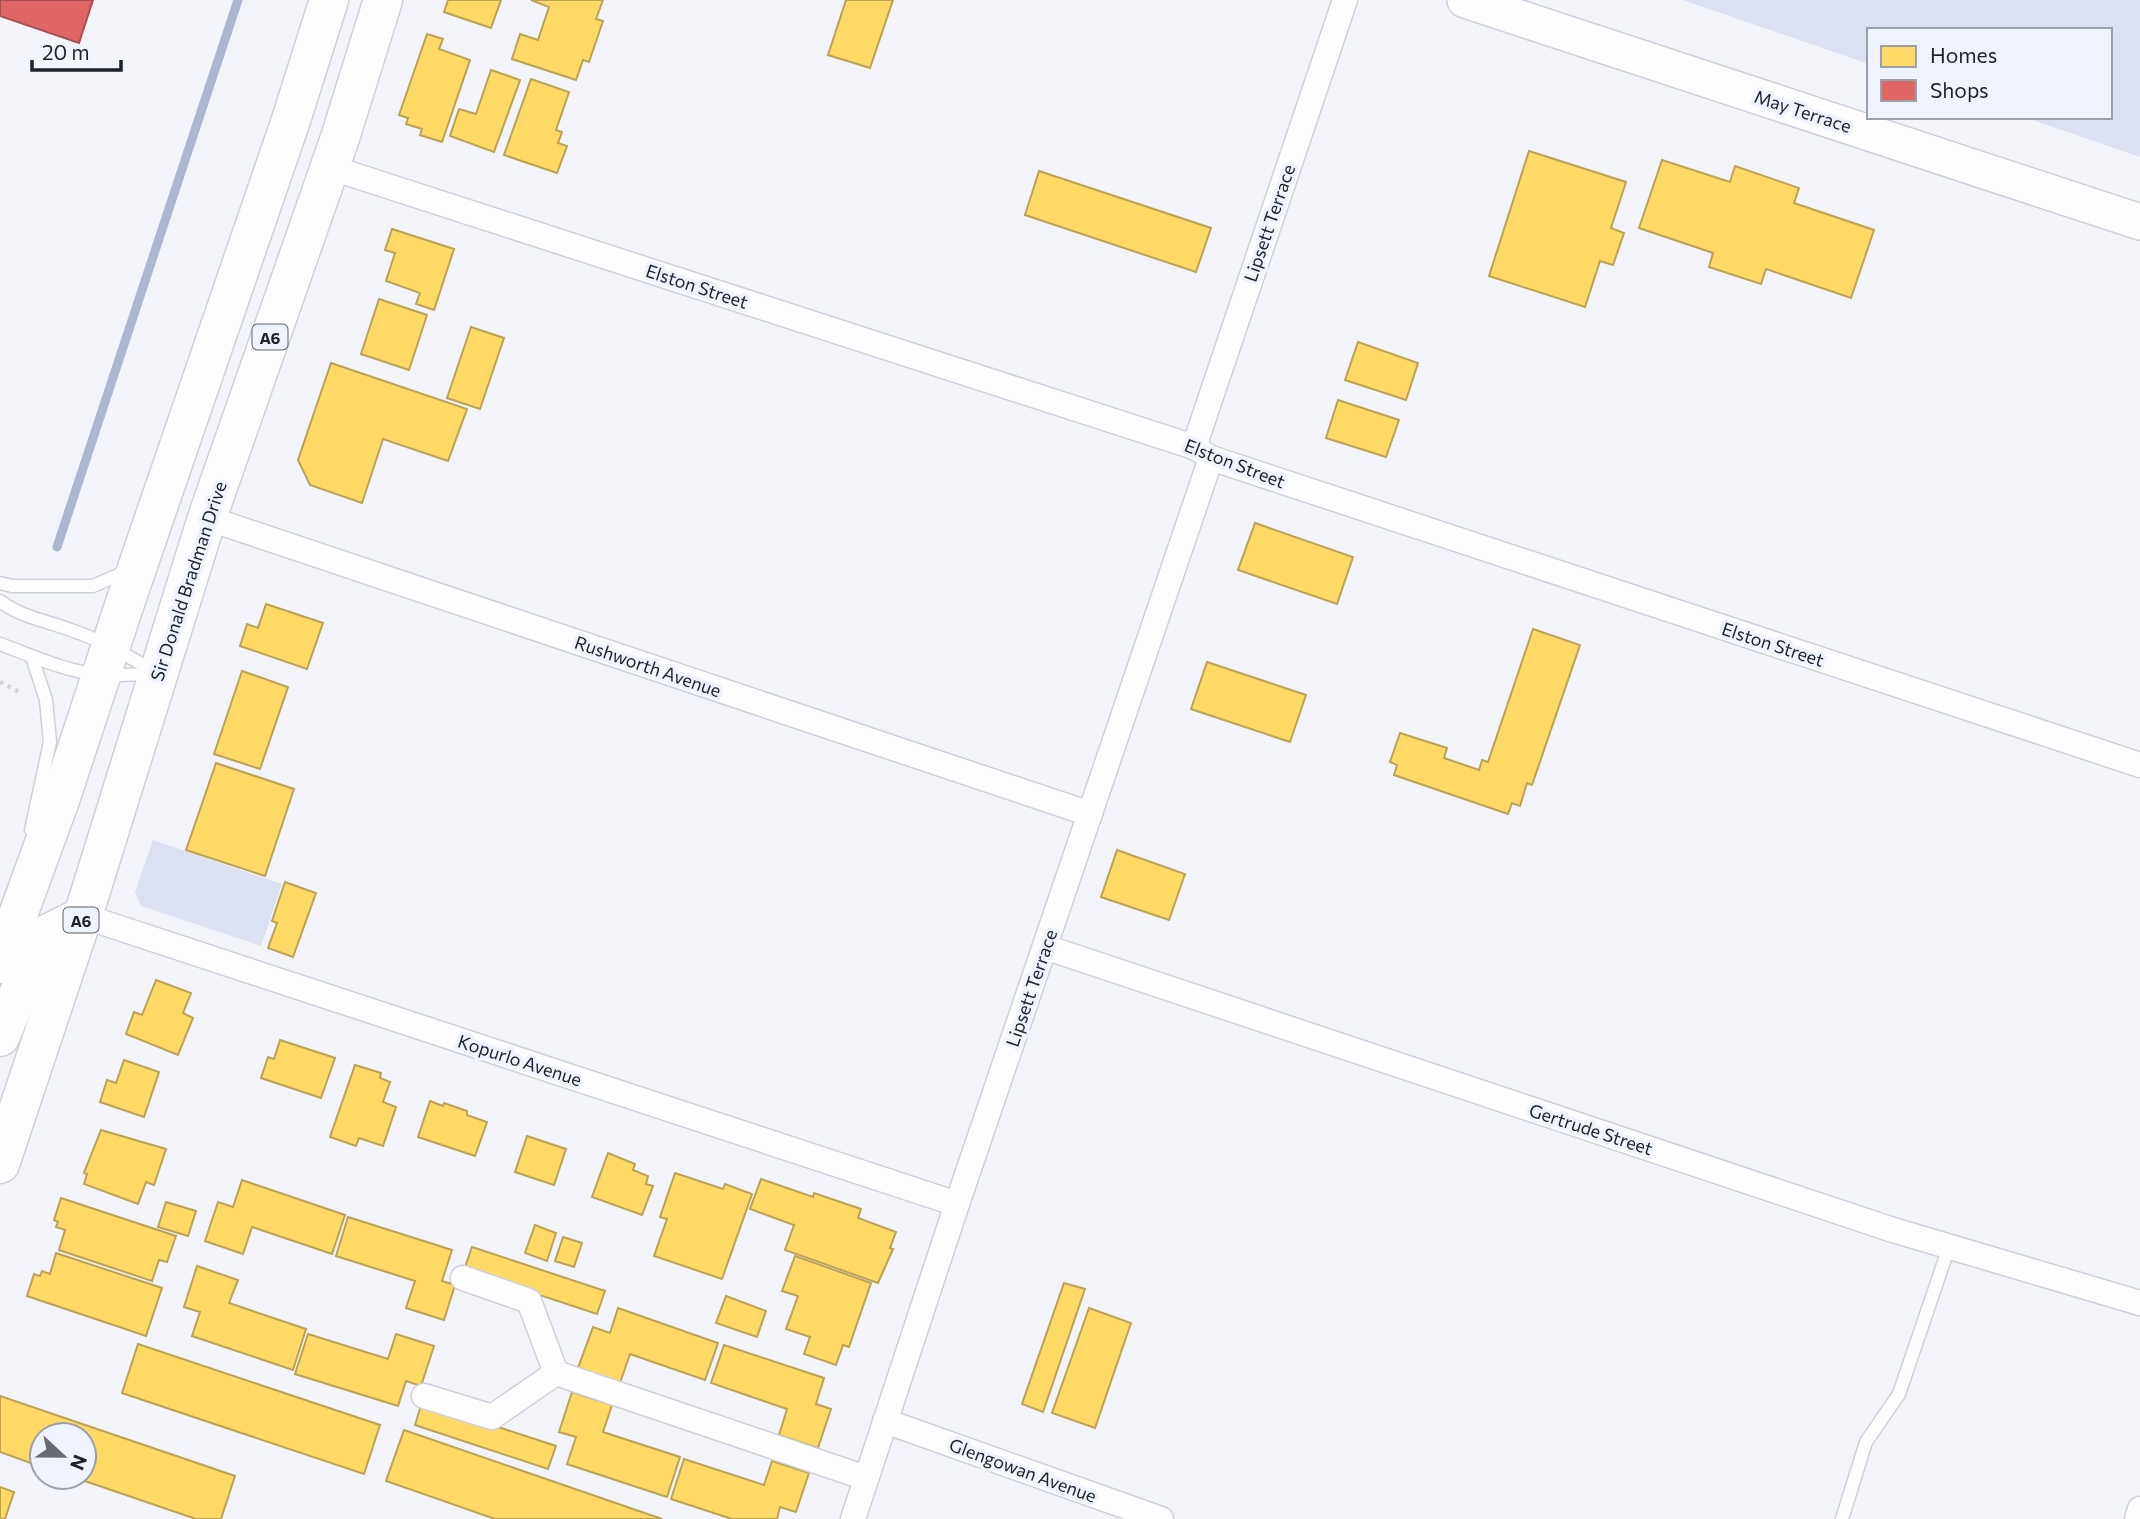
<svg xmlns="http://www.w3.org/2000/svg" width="2140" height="1519" font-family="Commissioner,sans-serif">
<rect width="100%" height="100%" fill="#f2f4fa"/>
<!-- green -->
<g fill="#dbe1f0">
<path d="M1683 0H2140V157L2024 117H2110V30H1869V64Z"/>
<path d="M153 840 282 884 261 946 141 906 135 892Z"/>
</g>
<!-- homes -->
<g fill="#ffd966" stroke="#bba254" stroke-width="2">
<path d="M448 0H501L491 28 444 12Z"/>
<path d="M531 0H603L596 19 603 21 589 62 583 60 576 80 512 59 520 34 538 40 549 7Z"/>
<path d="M846 0H893L870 68 828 55Z"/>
<path d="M427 34 443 39 439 49 470 60 442 142 420 135 422 129 406 124 408 118 399 115Z"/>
<path d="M491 70 520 80 494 152 450 136 459 109 476 114Z"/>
<path d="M531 79 569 92 556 130 562 132 558 143 567 146 557 173 504 155Z"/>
<path d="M1529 151 1626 182 1611 228 1624 233 1613 265 1600 261 1585 307 1489 276Z"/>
<path d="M1662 160 1730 182 1735 166 1799 188 1794 203 1874 230 1851 298 1766 269 1761 284 1709 267 1713 253 1639 228Z"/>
<path d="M1039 171 1211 228 1196 272 1025 215Z"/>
<path d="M392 229 454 249 434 310 416 304 420 293 386 281 395 253 385 250Z"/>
<path d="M379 299 427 315 409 370 361 354Z"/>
<path d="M471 327 504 338 480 409 447 398Z"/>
<path d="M1358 342 1418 363 1406 400 1345 380Z"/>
<path d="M331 363 467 409 448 461 383 439 362 503 310 485 298 460Z"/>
<path d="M1338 400 1399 420 1386 457 1326 438Z"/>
<path d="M1255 523 1353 557 1337 604 1238 570Z"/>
<path d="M266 604 323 623 307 669 240 646 247 624 258 628Z"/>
<path d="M1533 629 1580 645 1532 785 1527 783 1520 806 1512 803 1508 814 1394 775 1397 765 1390 762 1400 733 1447 748 1444 758 1479 770 1482 760 1488 762Z"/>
<path d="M1207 662 1306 695 1290 742 1191 709Z"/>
<path d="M242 671 288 687 260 769 214 754Z"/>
<path d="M216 763 294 789 265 876 186 850Z"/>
<path d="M1117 850 1185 874 1169 920 1101 897Z"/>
<path d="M285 882 316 893 293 957 268 948 277 923 272 921Z"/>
<path d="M156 980 191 993 183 1013 193 1018 178 1055 126 1034 134 1012 142 1015Z"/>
<path d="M280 1040 335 1058 321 1098 261 1078 268 1057 274 1059Z"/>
<path d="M124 1060 159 1072 144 1117 100 1102 107 1080 116 1083Z"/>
<path d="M355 1065 381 1073 380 1078 390 1082 383 1102 396 1107 383 1146 359 1138 356 1146 330 1137Z"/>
<path d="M430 1101 443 1106 444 1103 467 1111V1115L487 1122 475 1156 418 1137Z"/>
<path d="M101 1130 166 1149 154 1185 146 1182 138 1204 84 1184 87 1174 84 1173Z"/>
<path d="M527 1136 566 1149 554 1185 515 1172Z"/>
<path d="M608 1153 635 1164 633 1170 648 1176 646 1184 653 1186 642 1215 592 1197Z"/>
<path d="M675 1173 723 1189 725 1184 752 1194 722 1279 654 1256 667 1219 660 1217Z"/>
<path d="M761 1179 813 1197 814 1193 861 1209 858 1218 896 1232 890 1248 893 1249 878 1283 785 1250 794 1225 750 1209Z"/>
<path d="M242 1180 345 1215 332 1254 252 1227 243 1254 205 1241 218 1202 233 1207Z"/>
<path d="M61 1198 176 1236 167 1262 159 1260 152 1281 59 1250 65 1230 56 1227 58 1222 54 1220Z"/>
<path d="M166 1202 196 1211 188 1236 158 1227Z"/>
<path d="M348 1217 452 1250 442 1281 455 1285 444 1320 406 1308 415 1281 336 1256Z"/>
<path d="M535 1225 556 1233 547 1261 525 1253Z"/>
<path d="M563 1237 582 1243 574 1267 555 1261Z"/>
<path d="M472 1247 605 1291 597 1314 464 1270Z"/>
<path d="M56 1253 162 1288 146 1336 27 1296 34 1274 40 1276 42 1271 50 1274Z"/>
<path d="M795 1256 871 1283 849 1347 843 1345 836 1365 804 1354 810 1337 786 1329 798 1296 782 1291Z"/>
<path d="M197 1266 238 1280 229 1303 306 1329 293 1370 192 1336 200 1312 184 1307Z"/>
<path d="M1064 1283 1085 1289 1043 1412 1022 1404Z"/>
<path d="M726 1296 766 1311 757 1337 716 1323Z"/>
<path d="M618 1308 718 1343 705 1380 630 1354 620 1383 578 1368 593 1327 610 1333Z"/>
<path d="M1089 1308 1131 1323 1095 1428 1052 1413Z"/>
<path d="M308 1334 388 1359 396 1334 434 1346 421 1386 406 1381 398 1406 295 1374Z"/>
<path d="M138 1344 380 1425 364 1474 122 1393Z"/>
<path d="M724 1345 824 1378 816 1404 831 1409 818 1448 779 1435 787 1409 711 1383Z"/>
<path d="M572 1392 612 1405 603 1432 680 1457 667 1497 567 1464 576 1437 559 1432Z"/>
<path d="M0 1396 235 1476 221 1519H196L73 1477H84V1435H42V1467L0 1452Z"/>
<path d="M422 1402 556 1446 548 1469 415 1425Z"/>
<path d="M404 1430 662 1519H495L386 1481Z"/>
<path d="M684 1459 764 1485 772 1461 809 1473 796 1512 780 1507 777 1519H732L671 1499Z"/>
<path d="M0 1487 14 1492 5 1519H0Z"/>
</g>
<!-- shops -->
<path fill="#e06666" stroke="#a65154" stroke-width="2" d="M0 0H93L79 43 0 16Z"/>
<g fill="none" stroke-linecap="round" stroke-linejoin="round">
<!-- stream -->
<path stroke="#adb6d0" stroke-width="9" d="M57 547 238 0"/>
<!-- lane casing -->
<g stroke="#ced1d8" stroke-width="15">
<g id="lane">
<path d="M0 583 12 586H93L125 572"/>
<path d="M0 601C21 617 47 621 71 630 101 640 128 656 155 672"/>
<path d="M0 644C33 656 66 672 102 675 118 676 136 674 152 674"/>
<path d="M31 830 50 742 46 700 32 657"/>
<path d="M1842 1519 1866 1442 1899 1394 1949 1247"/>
</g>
</g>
<!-- street casing -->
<g stroke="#ced1d8" stroke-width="27">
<g id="street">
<path d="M329 167 1194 447 1211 458 2140 765"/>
<path d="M1194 447 1345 0"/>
<path d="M207 518 1090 814"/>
<path d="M83 916 957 1204"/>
<path d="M1045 947 1893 1230 2140 1303"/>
<path d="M463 1278 529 1301 556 1373 866 1478"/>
<path d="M424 1396 492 1417 556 1373"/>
<path d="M885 1421 1161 1519"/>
<path d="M853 1519 957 1204 1211 458"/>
<path d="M2137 1519 2140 1509"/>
</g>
</g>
<!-- secondary casing -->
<g stroke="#ced1d8" stroke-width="38">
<path id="secondary" d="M1465 0 2140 222"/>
</g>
<!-- primary casing -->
<g stroke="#ced1d8" stroke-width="41">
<g id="primary">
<path d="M0 964 60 800 124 606 291 120 329 0"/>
<path d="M0 1037 43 936 83 916"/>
<path d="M0 1164 83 916 207 518 340 138 383 0"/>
</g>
</g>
<!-- path -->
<path stroke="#d4d5d6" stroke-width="4.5" stroke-dasharray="3.5 5" stroke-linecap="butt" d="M0 682 21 693"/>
<!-- lane -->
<use href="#lane" stroke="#fdfdfe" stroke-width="12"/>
<!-- street -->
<use href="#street" stroke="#fdfdfe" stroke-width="24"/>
<!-- secondary -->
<use href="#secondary" stroke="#fdfdfe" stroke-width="35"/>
<!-- primary -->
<use href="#primary" stroke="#fdfdfe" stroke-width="38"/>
</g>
<g text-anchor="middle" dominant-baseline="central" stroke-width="7" stroke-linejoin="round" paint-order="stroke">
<!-- shield labels -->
<g fill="#eff3fe" stroke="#5c606a" stroke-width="2">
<rect x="252.5" y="324.5" width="35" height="25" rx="5"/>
<rect x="63.5" y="907.5" width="35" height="25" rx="5"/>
</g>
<g font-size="16" font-weight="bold" fill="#1d212a">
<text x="270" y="337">A6</text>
<text x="81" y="920">A6</text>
</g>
<!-- street labels -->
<g font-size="18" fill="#1d212a" stroke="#eff3fe">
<text transform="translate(1803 111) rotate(18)">May Terrace</text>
<text transform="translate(1269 223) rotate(-71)">Lipsett Terrace</text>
<text transform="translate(697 286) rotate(18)">Elston Street</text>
<text transform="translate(1235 463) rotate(21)">Elston Street</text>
<text transform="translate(188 581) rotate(-72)">Sir Donald Bradman Drive</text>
<text transform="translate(1773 644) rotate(18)">Elston Street</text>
<text transform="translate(648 666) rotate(19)">Rushworth Avenue</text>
<text transform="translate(1031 988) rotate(-71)">Lipsett Terrace</text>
<text transform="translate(520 1060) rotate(18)">Kopurlo Avenue</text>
<text transform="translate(1591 1129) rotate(18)">Gertrude Street</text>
<text transform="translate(1023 1470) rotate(20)">Glengowan Avenue</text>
</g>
</g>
<!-- legend -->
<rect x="1867" y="28" width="245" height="91" fill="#eff3fe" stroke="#9b9fa9" stroke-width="2"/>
<rect x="1881" y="46" width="35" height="21" fill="#ffd966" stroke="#9b9fa9" stroke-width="2"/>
<text x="1930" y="63" font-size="21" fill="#1d212a">Homes</text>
<rect x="1881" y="80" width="35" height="21" fill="#e06666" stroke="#9b9fa9" stroke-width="2"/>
<text x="1930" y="98" font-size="21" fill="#1d212a">Shops</text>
<!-- north arrow -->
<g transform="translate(63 1456) rotate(112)"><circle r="33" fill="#eff3fe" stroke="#9b9fa9" stroke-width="2"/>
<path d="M0-5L12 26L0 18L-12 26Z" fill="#686b73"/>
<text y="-10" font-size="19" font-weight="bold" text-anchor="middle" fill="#1d212a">N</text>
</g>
<!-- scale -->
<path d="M32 60v10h89v-10" fill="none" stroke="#1d212a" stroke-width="3.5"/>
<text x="42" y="60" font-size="21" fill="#1d212a" stroke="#eff3fe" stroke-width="5" paint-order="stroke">20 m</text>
</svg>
